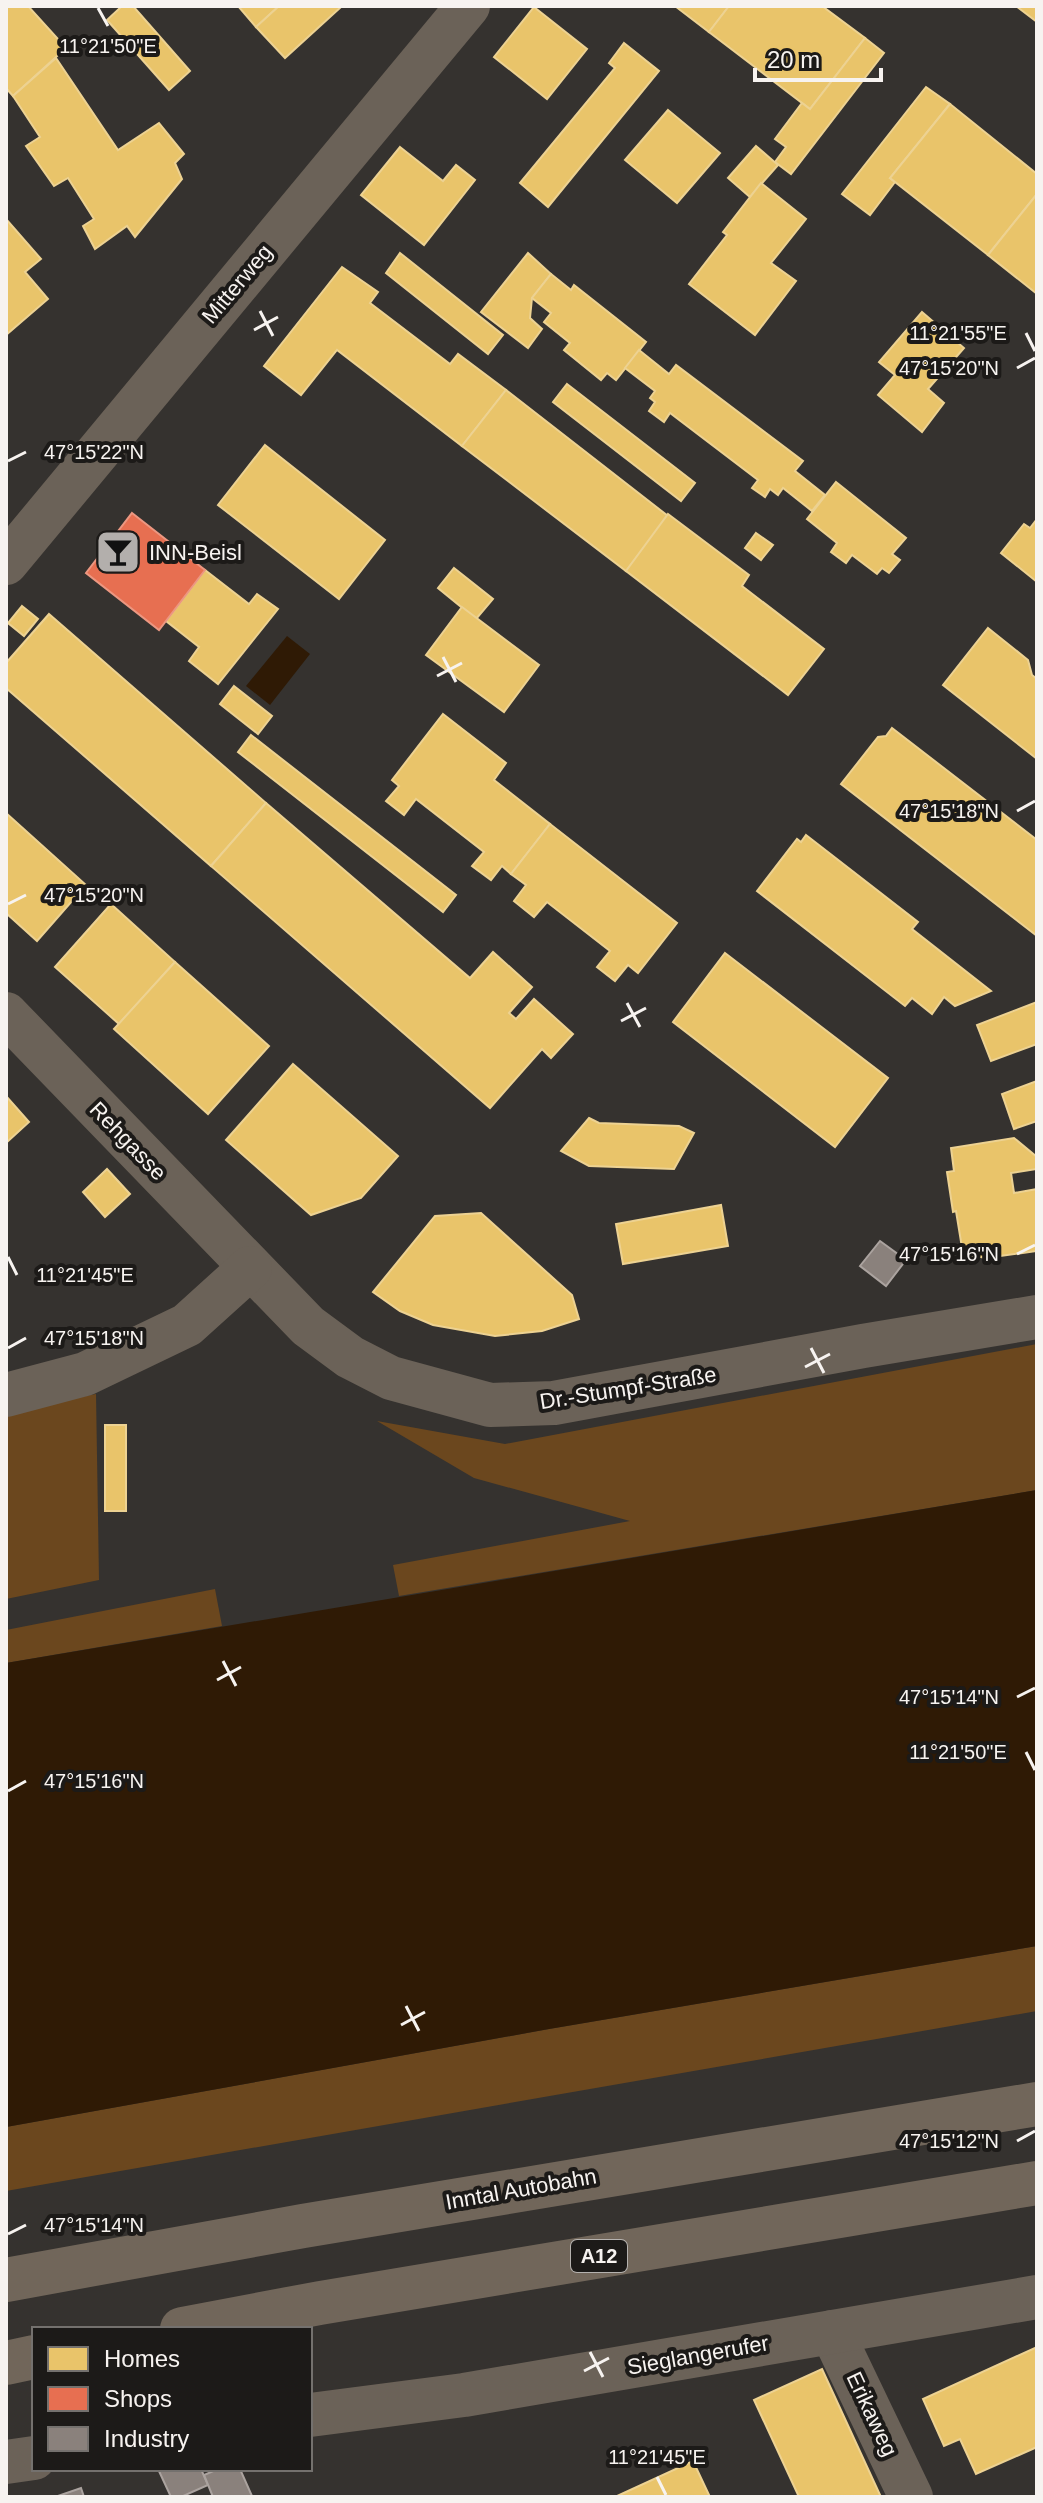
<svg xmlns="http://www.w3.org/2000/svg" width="1043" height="2503" font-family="Helvetica,sans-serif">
<rect width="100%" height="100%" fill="#35322f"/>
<!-- green -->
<g fill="#6b471e">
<path d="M1037 1344V1490L399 1596 393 1565 630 1521 474 1478 377 1421 505 1444Z"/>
<path d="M96 1394 99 1580 6 1599V1411Z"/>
<path d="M215 1589 222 1626 6 1663V1630Z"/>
<path d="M1037 1946V2011L6 2191V2127L549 2029Z"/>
</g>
<!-- water -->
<g fill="#2f1a05">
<path d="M287 636 310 654 270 705 246 686Z"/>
<path d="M1037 1490V1946L549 2029 6 2127V1663Z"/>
</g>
<!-- homes -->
<g fill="#e9c46a" stroke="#edd292" stroke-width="2">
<path d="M6 6H28L66 48 13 96 6 88Z"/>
<path d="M122 6H133L190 71 169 90 107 20Z"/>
<path d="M238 6H279L256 27Z"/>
<path d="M279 6H340L341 7 285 58 256 27Z"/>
<path d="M675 6H729L709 32Z"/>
<path d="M729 6H822L865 38 810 109 709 32Z"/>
<path d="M1016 6H1037V22Z"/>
<path d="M534 7 587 49 547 99 494 57Z"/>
<path d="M865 38 884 53 791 174 775 162 786 147 775 139 802 103 810 109Z"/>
<path d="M624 43 659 71 548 207 520 183 615 68 609 63Z"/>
<path d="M56 58 118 150 159 123 184 154 175 163 182 179 135 237 127 226 95 249 83 226 94 219 68 178 54 186 26 146 40 137 13 96Z"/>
<path d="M926 87 950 104 890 178 895 182 870 215 842 194Z"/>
<path d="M950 104 1037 174V194L988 255 890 178Z"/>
<path d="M668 110 720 153 677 203 625 160Z"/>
<path d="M756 146 778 165 750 197 728 178Z"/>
<path d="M400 147 443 181 456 165 475 180 424 245 361 195Z"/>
<path d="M761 183 806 219 771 263 796 281 755 335 689 284 727 235 723 232Z"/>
<path d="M1037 194V294L988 255Z"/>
<path d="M6 219 41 259 25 272 48 299 6 335Z"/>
<path d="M400 253 503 335 488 354 386 273Z"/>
<path d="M528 253 551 274 532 298 530 318 542 329 528 348 481 312Z"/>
<path d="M342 267 378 292 370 303 450 364 458 354 506 390 462 446 337 350 301 395 264 366Z"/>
<path d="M551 274 571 290 574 285 646 342 616 380 607 373 601 380 564 350 570 343 544 322 551 313 532 298Z"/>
<path d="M922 312 964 348 928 389 944 403 922 432 878 395 895 375 879 362Z"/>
<path d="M639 350 669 374 676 365 803 461 795 471 825 495 812 511 783 488 778 495 770 489 765 497 752 488 758 480 670 413 664 422 649 411 655 402 650 398 655 391 625 368Z"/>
<path d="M567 384 695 483 681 501 553 402Z"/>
<path d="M506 390 668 516 626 571 462 446Z"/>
<path d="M265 445 385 540 339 599 218 505Z"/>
<path d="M836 482 906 538 892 554 900 560 889 573 882 568 877 574 852 555 846 563 831 552 837 543 807 519Z"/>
<path d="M668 514 749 575 742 586 824 649 788 695 626 571Z"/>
<path d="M1037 519V582L1001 553 1024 524 1030 528Z"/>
<path d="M756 533 773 545 761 560 745 548Z"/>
<path d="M454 568 493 599 476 619 438 588Z"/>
<path d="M205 570 249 604 257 594 278 609 218 684 189 661 199 647 166 621Z"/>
<path d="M22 606 38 619 24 636 8 623Z"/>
<path d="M462 607 539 665 504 712 426 655Z"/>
<path d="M49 614 266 803 211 866 6 688V663Z"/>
<path d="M988 628 1028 660 1032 675 1037 679V759L943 685Z"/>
<path d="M234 686 272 716 258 734 220 704Z"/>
<path d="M443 714 506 763 494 780 550 824 511 874 502 866 491 880 472 866 484 852 416 799 404 815 386 801 399 786 392 780Z"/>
<path d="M892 728 1037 840V936L841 784 878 737 886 736Z"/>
<path d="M251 735 456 895 443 912 238 752Z"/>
<path d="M266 803 470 978 493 952 532 987 509 1013 516 1019 534 999 573 1034 551 1058 542 1049 490 1108 211 866Z"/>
<path d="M6 813 86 885 37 941 6 913Z"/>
<path d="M550 824 677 923 638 973 628 965 615 981 597 967 610 951 547 902 534 917 514 901 526 885 511 874Z"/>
<path d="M806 835 918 922 912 929 991 991 955 1006 944 997 932 1014 912 998 905 1006 757 891 797 839 801 842Z"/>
<path d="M111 904 175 962 119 1024 55 967Z"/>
<path d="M725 953 888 1078 835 1147 673 1022Z"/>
<path d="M175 962 269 1046 208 1114 114 1029Z"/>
<path d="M1037 1002V1044L991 1061 977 1025Z"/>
<path d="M293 1064 398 1156 361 1198 311 1215 226 1140Z"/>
<path d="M1037 1081V1121L1014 1129 1002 1094Z"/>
<path d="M6 1096 29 1122 6 1143Z"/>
<path d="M589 1118 599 1123 679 1126 694 1133 674 1169 589 1166 561 1151Z"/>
<path d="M1014 1138 1037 1157V1169L1011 1173 1014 1193 1037 1189V1251L986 1258 963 1254 956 1211 953 1212 947 1172 954 1171 951 1148Z"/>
<path d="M107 1169 130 1194 105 1217 83 1192Z"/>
<path d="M721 1205 728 1246 623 1264 616 1224Z"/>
<path d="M481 1213 572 1295 579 1319 542 1331 495 1336 433 1325 400 1311 373 1292 435 1216Z"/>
<rect x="105" y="1425" width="21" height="86"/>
<path d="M1037 2347V2447L976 2474 960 2439 944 2446 923 2399Z"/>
<path d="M822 2369 881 2497H799L754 2400Z"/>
<path d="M693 2461 710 2497H615Z"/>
</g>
<!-- shops -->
<path fill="#e76f51" stroke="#ec9781" stroke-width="2" d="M132 513 205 570 159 630 86 573Z"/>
<!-- industry -->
<g fill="#8a817c" stroke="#aba39f" stroke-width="2">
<path d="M880 1241 906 1260 886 1286 860 1266Z"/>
<path d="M158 2469H201L208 2485 181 2497H171Z"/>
<path d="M218 2469H240L252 2496 213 2497 204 2475Z"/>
<path d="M81 2488 84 2497H55Z"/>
</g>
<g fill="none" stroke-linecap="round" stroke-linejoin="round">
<!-- minor -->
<g stroke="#6b6258" stroke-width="44">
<path d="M6 563 468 6"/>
<path d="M6 1014 308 1326 350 1357 391 1378 490 1405 554 1403 863 1346 1037 1317"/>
<path d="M6 1395 85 1374 187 1325 250 1268"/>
<path d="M832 2332 911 2497"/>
<path d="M310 2415 464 2395 1037 2297"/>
<path d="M6 2462 34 2458"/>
</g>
<!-- highway -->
<g stroke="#71665a" stroke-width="44">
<path d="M6 2280 303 2226 1037 2104"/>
<path d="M182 2329 320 2303 1037 2183"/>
<path d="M6 2363 34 2357"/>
</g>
</g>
<!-- ticks -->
<path fill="none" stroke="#f7f3f0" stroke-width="3" d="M98 8 108 26M260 311 273 336M254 330 278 317M1026 333 1035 351M1017 368 1035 358M8 461 26 452M443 657 456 682M437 676 462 663M1017 811 1035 801M8 904 26 895M627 1003 640 1027M621 1021 646 1008M1017 1254 1035 1245M8 1257 17 1275M8 1348 26 1338M811 1348 824 1373M805 1367 830 1354M223 1661 236 1686M217 1680 241 1667M1017 1697 1035 1688M1026 1752 1035 1770M8 1791 26 1781M406 2006 419 2031M401 2025 425 2012M1017 2141 1035 2131M8 2234 26 2225M590 2352 603 2377M584 2371 609 2358M657 2477 666 2495"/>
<!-- icons -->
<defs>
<g id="bar-square" transform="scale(2.3)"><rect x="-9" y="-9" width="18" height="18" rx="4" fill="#b3afac" stroke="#1c1a18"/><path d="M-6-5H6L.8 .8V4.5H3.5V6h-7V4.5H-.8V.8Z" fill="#111"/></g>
</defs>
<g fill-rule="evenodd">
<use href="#bar-square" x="118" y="552"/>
</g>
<g text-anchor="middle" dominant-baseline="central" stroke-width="8" stroke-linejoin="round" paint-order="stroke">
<!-- shield labels -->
<rect fill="#1c1a18" stroke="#b5b2af" stroke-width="2" x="571" y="2240" width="56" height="32" rx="6"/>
<g font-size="20" font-weight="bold" fill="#f7f3f0">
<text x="599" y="2256">A12</text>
</g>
<!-- street labels -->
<g font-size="22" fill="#f7f3f0" stroke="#1c1a18">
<text transform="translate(237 284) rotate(-50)">Mitterweg</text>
<text transform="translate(128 1141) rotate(46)">Rehgasse</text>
<text transform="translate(628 1388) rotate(-9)">Dr.-Stumpf-Straße</text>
<text transform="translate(521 2189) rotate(-10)">Inntal Autobahn</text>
<text transform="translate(698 2355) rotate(-10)">Sieglangerufer</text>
<text transform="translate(872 2414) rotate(65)">Erikaweg</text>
</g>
<!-- poi labels -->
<g font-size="22" fill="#f7f3f0" stroke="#1c1a18" text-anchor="start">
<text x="149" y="552">INN-Beisl</text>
</g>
</g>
<g font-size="20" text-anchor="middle" fill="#f7f3f0" stroke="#1c1a18" stroke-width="8" stroke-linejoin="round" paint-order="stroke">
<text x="108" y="53">11°21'50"E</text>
<text x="958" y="340">11°21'55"E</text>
<text x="949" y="375">47°15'20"N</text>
<text x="94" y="459">47°15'22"N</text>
<text x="949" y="818">47°15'18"N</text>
<text x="94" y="902">47°15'20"N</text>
<text x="949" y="1261">47°15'16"N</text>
<text x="85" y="1282">11°21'45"E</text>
<text x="94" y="1345">47°15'18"N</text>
<text x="949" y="1704">47°15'14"N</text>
<text x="958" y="1759">11°21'50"E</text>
<text x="94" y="1788">47°15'16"N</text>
<text x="949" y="2148">47°15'12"N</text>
<text x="94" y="2232">47°15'14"N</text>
<text x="657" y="2464">11°21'45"E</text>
</g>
<!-- border -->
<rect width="1043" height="2503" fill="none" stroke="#f7f3f0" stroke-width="16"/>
<!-- legend -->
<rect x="32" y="2327" width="280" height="144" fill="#1c1a18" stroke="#74716e" stroke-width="2"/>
<rect x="48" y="2347" width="40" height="24" fill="#e9c46a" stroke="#74716e" stroke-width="2"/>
<text x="104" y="2367" font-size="24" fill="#f7f3f0">Homes</text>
<rect x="48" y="2387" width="40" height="24" fill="#e76f51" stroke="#74716e" stroke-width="2"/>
<text x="104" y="2407" font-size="24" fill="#f7f3f0">Shops</text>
<rect x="48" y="2427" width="40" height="24" fill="#8a817c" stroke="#74716e" stroke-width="2"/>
<text x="104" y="2447" font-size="24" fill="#f7f3f0">Industry</text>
<!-- scale -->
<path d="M755 68v12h126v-12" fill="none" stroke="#f7f3f0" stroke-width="4"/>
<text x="767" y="68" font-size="24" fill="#f7f3f0" stroke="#1c1a18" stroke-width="6" paint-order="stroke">20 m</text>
</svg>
